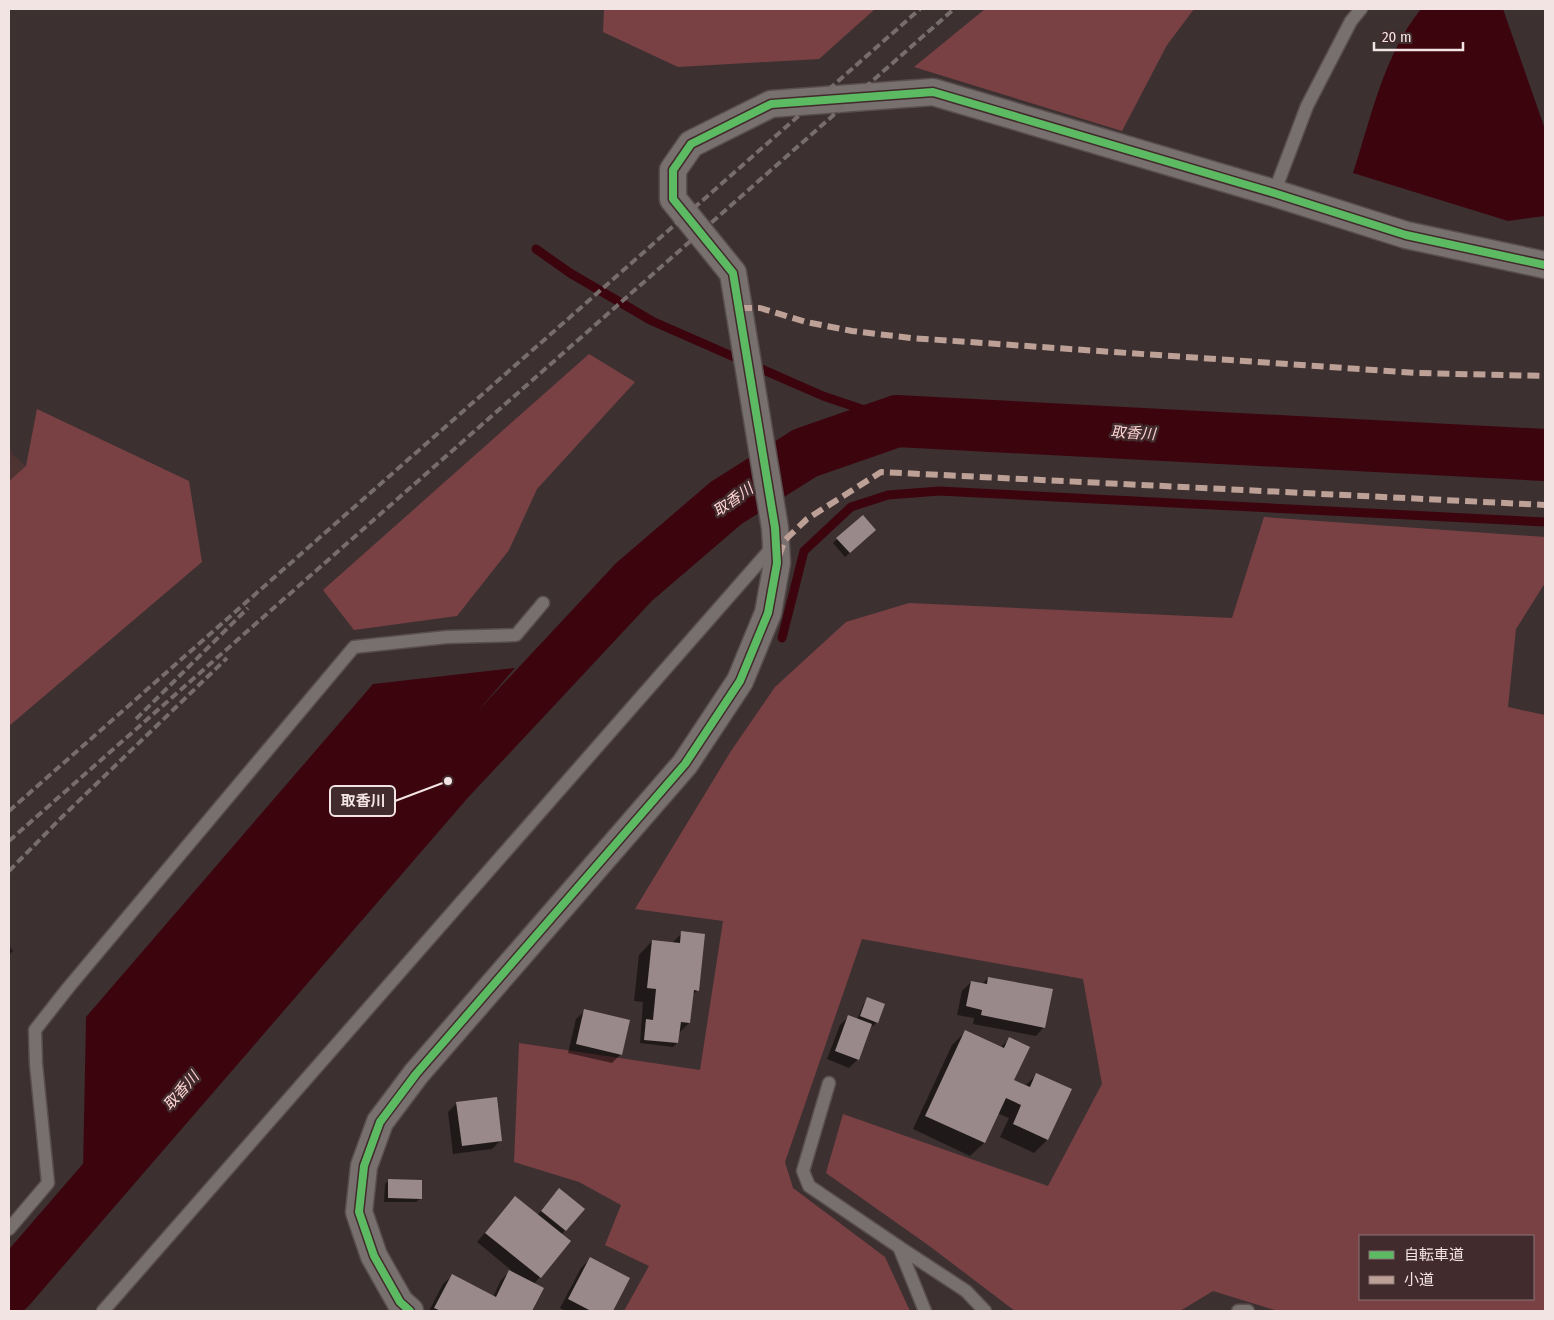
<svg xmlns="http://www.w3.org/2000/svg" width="1554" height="1320" font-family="'Fira Sans Condensed','Noto Sans JP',sans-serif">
<rect width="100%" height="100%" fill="#3d3031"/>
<!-- built -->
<path fill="#4e3333" d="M9 446 12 454 26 466 9 481Z"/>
<!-- forest -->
<g fill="#7a4144" fill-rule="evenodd">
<path d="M604 9H875L819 59 678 67 603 32Z"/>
<path d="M985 9H1194L1167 45 1122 131 914 67Z"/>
<path d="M589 354 635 382 537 489 509 550 457 616 354 630 323 590Z"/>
<path d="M37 409 189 481 202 562 9 726V481L26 466Z"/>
<path d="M1264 517 1545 537V583L1516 629 1508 707 1545 715V1311H1278L1213 1291 1180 1311H1015L928 1245 826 1173 843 1114 1048 1186 1102 1084 1083 979 862 939 785 1162 793 1188 885 1257 910 1311H624L649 1266 605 1245 621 1205 579 1182 514 1162 519 1043 700 1070 723 921 635 909 731 751 775 687 846 622 909 603 1232 618ZM1533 1236V1299H1360V1236Z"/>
</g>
<!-- water -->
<g fill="#3c050e">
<path d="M1421 9H1503L1545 129V216L1508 221 1353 173C1371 118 1384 54 1421 9Z"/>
<path d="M515 668 83 1169V1170L86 1017 373 684Z"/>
</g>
<!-- shadow -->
<g fill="#0007">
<path d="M871 534 845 557 833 543 837 539Z"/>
<path d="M682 933 698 990 692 995 689 1023 678 1034 677 1043 673 1047 640 1043 643 1002 634 1001 639 955 652 941 671 944Z"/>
<path d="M9 946 13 951 9 955Z"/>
<path d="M988 978 1044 1027 1036 1036 973 1024 974 1018 957 1015 962 991 971 982 982 984Z"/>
<path d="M868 999 877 1022 873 1026 870 1025 858 1059 849 1068 827 1059 840 1025 849 1016 857 1019 864 1003Z"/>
<path d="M585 1011 621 1054 612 1063 568 1053 576 1019Z"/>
<path d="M966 1031 1000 1048 1009 1039 1012 1081 1025 1086 1037 1074 1070 1090 1047 1140 1034 1153 1000 1137 1009 1118 997 1113 984 1143 970 1156 913 1129 952 1045Z"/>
<path d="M457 1103 501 1140 492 1149 453 1154 448 1112Z"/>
<path d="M389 1180 421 1198 416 1202H384L385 1184Z"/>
<path d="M555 1193 583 1209 561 1235 569 1241 534 1284 543 1288 531 1311H429L443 1284 452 1276 493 1297 501 1280 511 1270 477 1242 515 1198 537 1216Z"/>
<path d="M590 1259 628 1279 611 1311H566L560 1308 581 1268Z"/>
</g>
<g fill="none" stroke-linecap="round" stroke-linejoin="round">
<!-- stream -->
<g stroke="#3c050e" stroke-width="9">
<path d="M536 249 570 273 652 321 823 396 897 421"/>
<path d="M782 638 804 551 851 507 888 495 939 491 1545 522"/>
</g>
<!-- river -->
<path stroke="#3c050e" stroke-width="52" d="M9 1289 448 781 634 582 726 503 805 453 897 421 1545 455"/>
</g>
<!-- building -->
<g fill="#9a898a">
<path d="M863 515 876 530 850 553 836 538Z"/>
<path d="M681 931 705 934 699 991 694 990 690 1023 681 1022 678 1043 644 1040 646 1019 653 1020 656 989 647 988 652 940 680 943Z"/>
<path d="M988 977 1053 989 1045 1028 981 1015 982 1010 966 1006 971 981 987 984Z"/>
<path d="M867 997 885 1004 878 1023 860 1016Z"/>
<path d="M584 1009 630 1020 622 1055 576 1044Z"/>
<path d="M848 1015 872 1024 859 1060 835 1051Z"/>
<path d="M965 1030 1004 1048 1009 1037 1030 1047 1014 1080 1030 1087 1036 1073 1072 1089 1048 1140 1013 1124 1021 1105 1006 1098 985 1143 925 1116Z"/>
<path d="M497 1097 502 1141 462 1146 456 1102Z"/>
<path d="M388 1179 422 1180V1199L388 1198Z"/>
<path d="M559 1188 585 1209 566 1231 541 1211Z"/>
<path d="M515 1196 571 1241 541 1278 485 1233Z"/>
<path d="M590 1257 630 1278 613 1311H591L568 1299Z"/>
<path d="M509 1270 544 1288 532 1311H441L434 1308 452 1274 496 1297Z"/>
</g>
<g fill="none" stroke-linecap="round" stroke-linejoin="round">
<!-- lane casing -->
<g stroke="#594e4e" stroke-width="15">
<g id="lane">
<path d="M1274 193 1307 106 1351 21 1361 9"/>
<path d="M829 1083 803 1171 809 1186 899 1247 925 1311"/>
<path d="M9 1229 48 1183 36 1064 35 1030 68 988 354 647 447 637 516 635 543 603"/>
<path d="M899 1247 966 1291 985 1311"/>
<path d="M103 1311 775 544"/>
<path d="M1238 1311H1248"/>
</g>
</g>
<!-- street casing -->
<g stroke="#594e4e" stroke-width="29">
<path id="street" d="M410 1311 400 1302 374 1256 359 1212 364 1166 380 1122 416 1074 685 764 740 681 768 613 777 563 775 528 733 273 673 199V170L691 144 771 104 933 92 1274 193 1406 235 1545 265"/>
</g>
<!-- lane -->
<use href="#lane" stroke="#786f6f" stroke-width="12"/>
<!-- street -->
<use href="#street" stroke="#786f6f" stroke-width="26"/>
<!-- rail -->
<g stroke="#786d6d" stroke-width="4" stroke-dasharray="8 4" stroke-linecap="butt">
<path d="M136 719 248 608"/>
<path d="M9 811 920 9"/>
<path d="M9 841 954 9"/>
<path d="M9 871 62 817 227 658"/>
</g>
<!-- quiet -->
<g stroke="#bda197" stroke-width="6" stroke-dasharray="12 6" stroke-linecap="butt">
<path d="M740 308H760L806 322 852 331 911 338 1417 373 1545 376"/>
<path d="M779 556 785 540 807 519 881 472 1545 505"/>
</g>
<!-- cycleway casing -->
<g stroke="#422b2c" stroke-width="11">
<path id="cycleway" d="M410 1311 400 1302 374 1256 359 1212 364 1166 380 1122 416 1074 685 764 740 681 768 613 777 563 775 528 733 273 673 199V170L691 144 771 104 933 92 1274 193 1406 235 1545 265"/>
</g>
<!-- cycleway -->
<use href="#cycleway" stroke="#5cba63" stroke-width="8"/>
</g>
<g text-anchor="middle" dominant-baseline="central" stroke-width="5" stroke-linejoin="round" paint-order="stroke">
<!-- water labels -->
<g font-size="15" font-style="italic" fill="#fdd3d3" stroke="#422b2c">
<text transform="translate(1133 433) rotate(3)">取香川</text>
<text transform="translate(733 500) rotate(-35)">取香川</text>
<text transform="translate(181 1091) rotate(-49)">取香川</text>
</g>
</g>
<!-- callouts -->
<path fill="none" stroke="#f3e4e4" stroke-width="2" d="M448 781L395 801"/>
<circle fill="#f3e4e4" stroke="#422b2c" stroke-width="2" cx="448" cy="781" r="5"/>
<rect fill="#422b2c" stroke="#f3e4e4" stroke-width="2" x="330" y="786" width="65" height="30" rx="5"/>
<g font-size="15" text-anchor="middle" font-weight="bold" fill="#f3e4e4">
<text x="363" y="806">取香川</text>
</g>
<!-- border -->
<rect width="1554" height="1320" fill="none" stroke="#f3e4e4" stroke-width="20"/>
<!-- legend -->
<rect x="1359" y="1235" width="175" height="65" fill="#422b2c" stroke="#897576"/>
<rect x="1369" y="1251" width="25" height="8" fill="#5cba63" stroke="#897576"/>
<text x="1404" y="1260" font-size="15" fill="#f3e4e4">自転車道</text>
<rect x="1369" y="1276" width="25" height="8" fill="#bda197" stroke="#897576"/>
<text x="1404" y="1285" font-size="15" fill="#f3e4e4">小道</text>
<!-- scale -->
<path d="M1374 42v8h89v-8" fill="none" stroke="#f3e4e4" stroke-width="2.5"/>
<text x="1382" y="42" font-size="15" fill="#f3e4e4" stroke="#422b2c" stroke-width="4" paint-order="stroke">20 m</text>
</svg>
